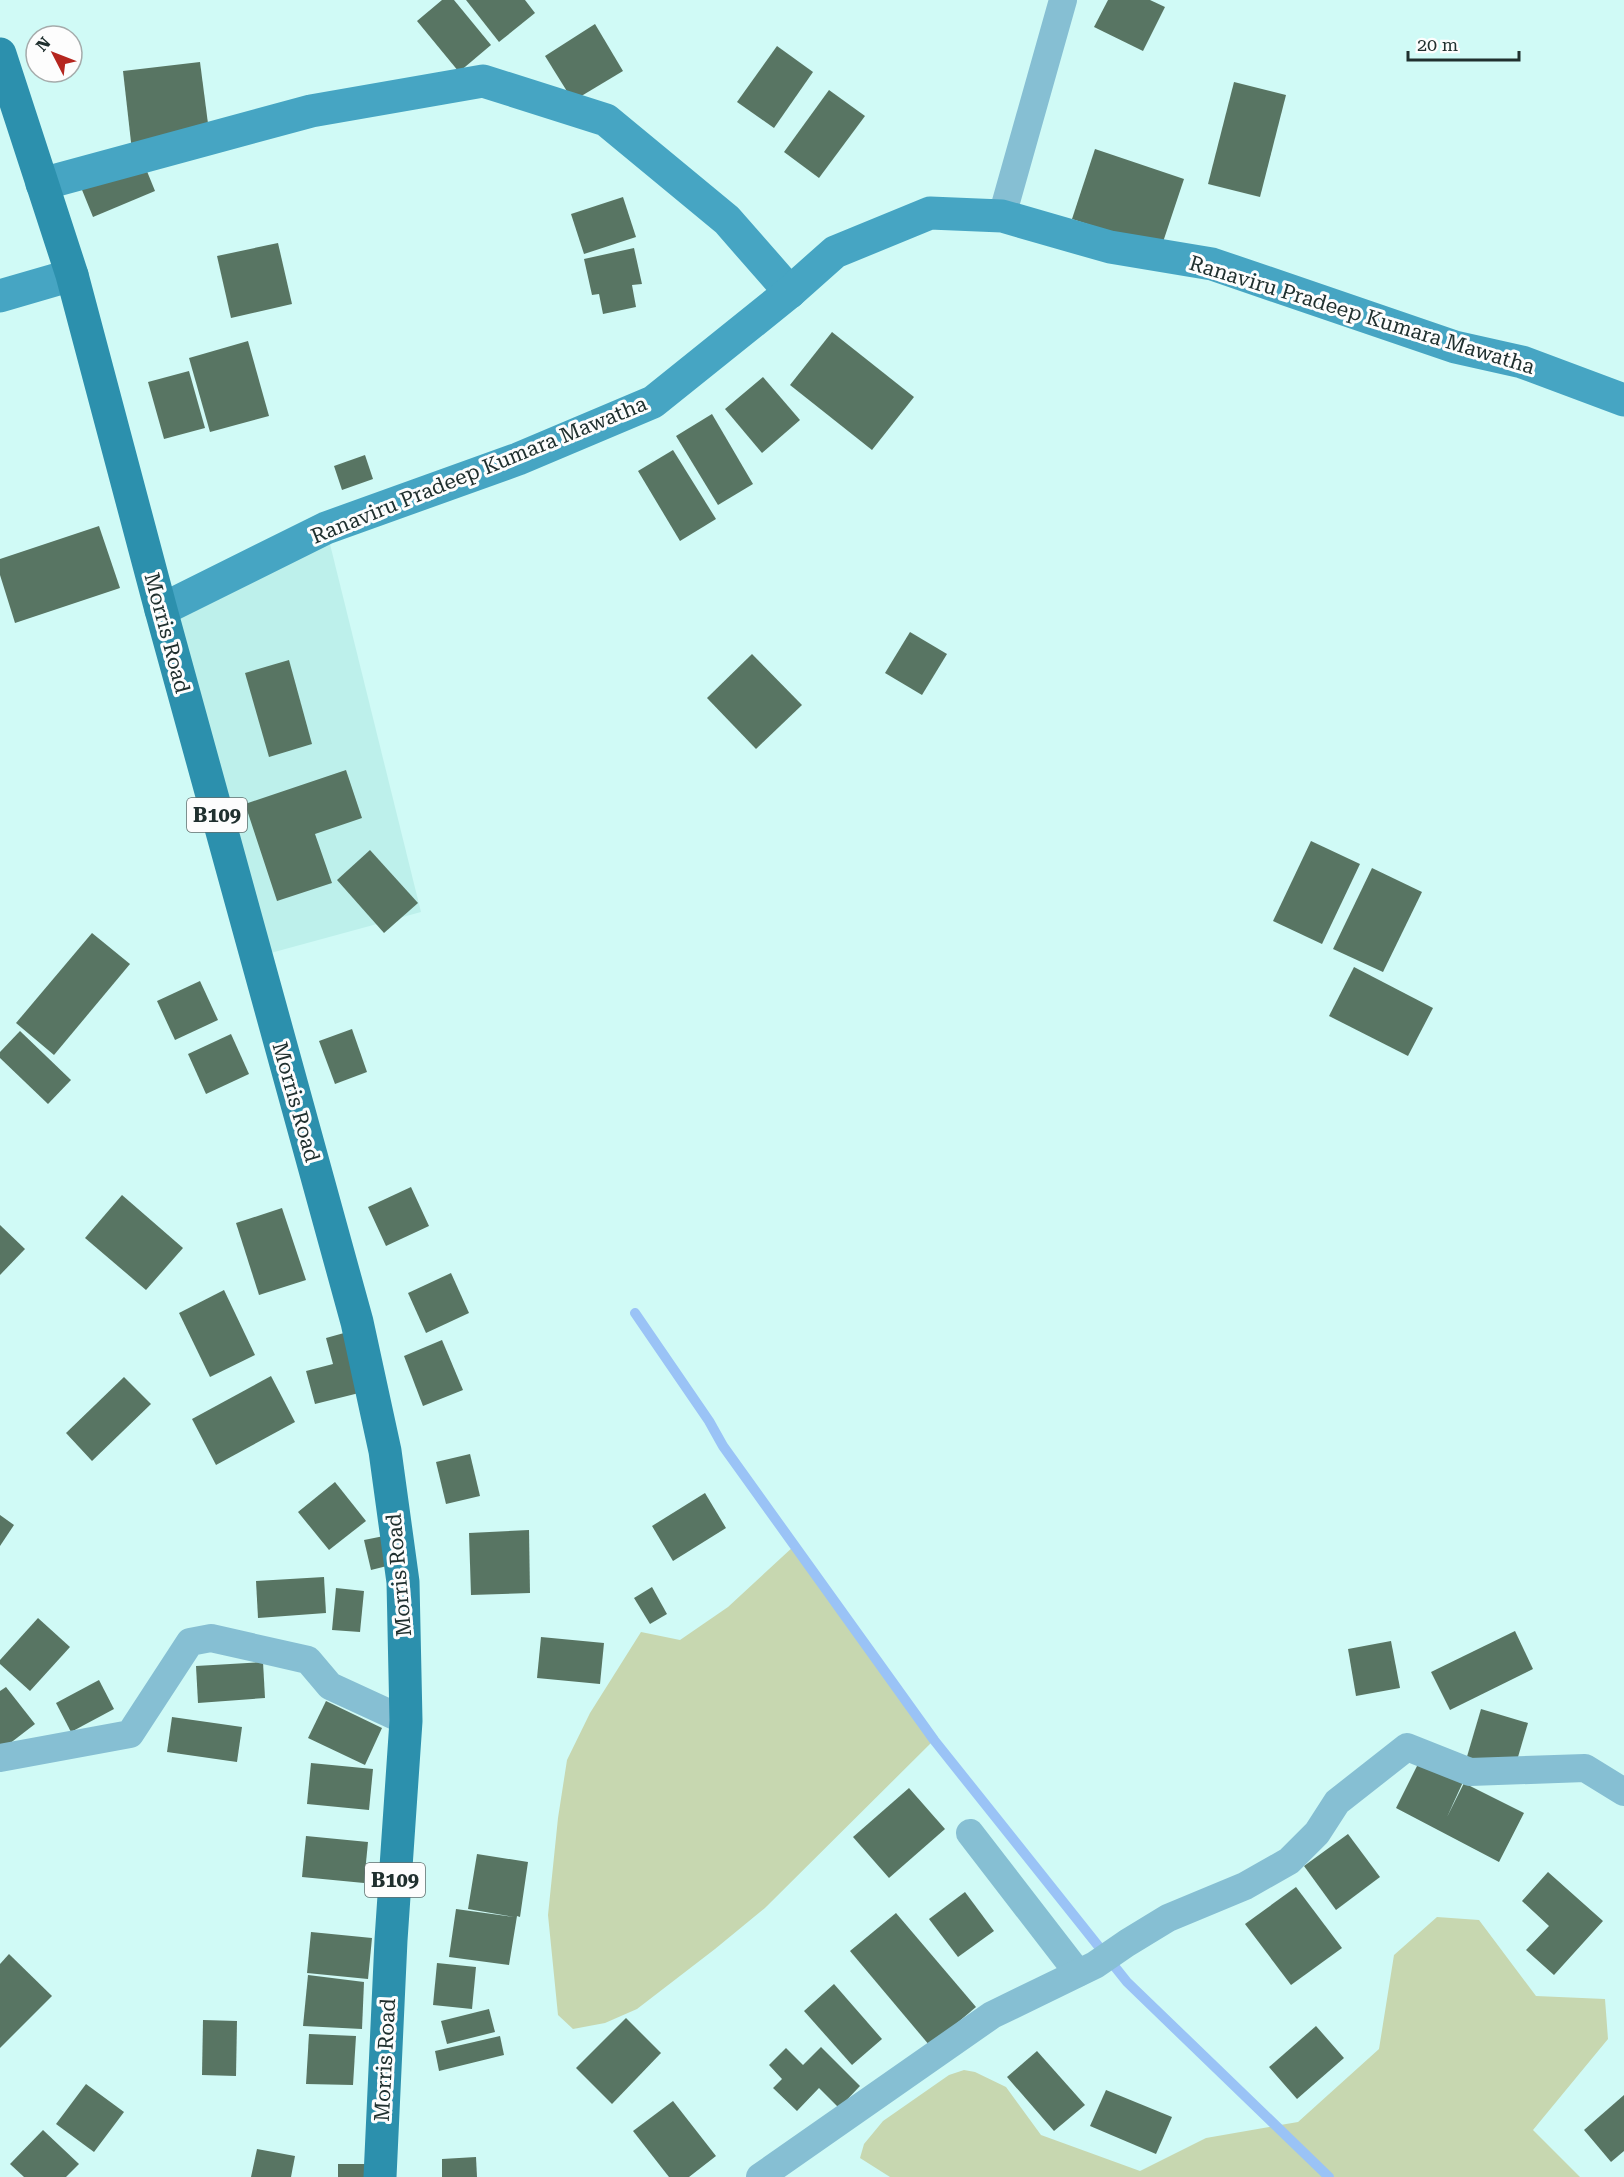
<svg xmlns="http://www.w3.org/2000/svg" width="1624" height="2177" font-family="'Roboto Serif',serif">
<rect width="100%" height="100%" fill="#d0faf6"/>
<!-- built -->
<path fill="#bdf0eb" d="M326 528 421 912 256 957 161 610Z"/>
<!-- green -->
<g fill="#c7d7b0">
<path d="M794 1546 934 1740 765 1908 715 1949 637 2009 605 2023 573 2029 558 2015 548 1915 558 1818 567 1760 590 1713 641 1632 680 1640 728 1607Z"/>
<path d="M1437 1917 1479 1920 1536 1996 1605 1999 1608 2039 1533 2130 1580 2177H890L860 2158 864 2144 883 2121 949 2075 964 2070 975 2072 1006 2087 1041 2135 1140 2171 1206 2138 1298 2122 1379 2049 1394 1955Z"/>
</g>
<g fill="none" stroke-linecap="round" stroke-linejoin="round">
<!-- stream -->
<path stroke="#9ac3f6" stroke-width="10" d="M635 1313 709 1421 723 1446 934 1740 1127 1982 1329 2177"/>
</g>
<!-- building -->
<g fill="#587563">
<path d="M442 0H454L491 45 459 72 417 21Z"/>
<path d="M466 0H525L535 13 499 42Z"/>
<path d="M1108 0H1150L1165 7 1143 51 1094 27Z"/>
<path d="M595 24 623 71 573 101 545 56Z"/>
<path d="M777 46 813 72 774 128 737 102Z"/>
<path d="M200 62 210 139 132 151 123 71Z"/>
<path d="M1234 82 1286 95 1260 197 1208 184Z"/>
<path d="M829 90 865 116 819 178 784 152Z"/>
<path d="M1095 149 1184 179 1161 248 1072 219Z"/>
<path d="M140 154 155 191 93 217 78 180Z"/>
<path d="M623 197 636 237 584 254 571 214Z"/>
<path d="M278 243 292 304 231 318 217 256Z"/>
<path d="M634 248 642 284 632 285 636 307 603 314 599 294 592 295 584 259Z"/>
<path d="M832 332 914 397 872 450 790 385Z"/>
<path d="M248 341 269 416 210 432 189 358Z"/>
<path d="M189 371 205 428 164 439 148 382Z"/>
<path d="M763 377 800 420 762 453 725 409Z"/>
<path d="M712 414 753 484 718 505 676 436Z"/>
<path d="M673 450 716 519 680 541 638 471Z"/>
<path d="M365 455 373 479 342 490 334 466Z"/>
<path d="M99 526 120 588 15 623 0 575V559Z"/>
<path d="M910 632 947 654 922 695 885 673Z"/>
<path d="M752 654 802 705 756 749 707 698Z"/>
<path d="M289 660 312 744 269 757 245 673Z"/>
<path d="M346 770 362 818 315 834 332 883 277 901 245 804Z"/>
<path d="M1311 841 1360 864 1322 944 1273 921Z"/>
<path d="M370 850 418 903 384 933 337 880Z"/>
<path d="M1372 868 1422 892 1383 972 1333 949Z"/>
<path d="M92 933 130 964 54 1055 16 1023Z"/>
<path d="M1354 967 1433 1008 1408 1056 1329 1016Z"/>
<path d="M200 981 218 1020 175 1040 157 1001Z"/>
<path d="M352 1029 367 1072 335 1084 319 1041Z"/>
<path d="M20 1031 71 1080 48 1104 0 1058V1052Z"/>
<path d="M231 1034 249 1074 206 1094 188 1054Z"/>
<path d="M411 1187 429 1226 386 1246 368 1207Z"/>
<path d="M122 1195 183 1248 146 1290 85 1238Z"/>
<path d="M282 1208 306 1280 259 1295 236 1223Z"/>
<path d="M0 1225 25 1249 0 1275Z"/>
<path d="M451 1273 469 1313 426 1333 408 1293Z"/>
<path d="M224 1290 255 1355 210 1377 179 1313Z"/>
<path d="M344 1333 359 1393 315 1404 306 1371 333 1364 326 1338Z"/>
<path d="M442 1340 463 1390 423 1406 404 1356Z"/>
<path d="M271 1376 295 1422 216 1465 192 1419Z"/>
<path d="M124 1377 151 1404 92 1461 66 1433Z"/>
<path d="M470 1454 480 1496 446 1504 436 1462Z"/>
<path d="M335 1482 366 1521 329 1550 298 1512Z"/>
<path d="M705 1493 726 1528 673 1561 652 1526Z"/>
<path d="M0 1515 14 1525 0 1546Z"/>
<path d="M529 1530 530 1593 471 1595 469 1533Z"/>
<path d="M384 1536 391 1565 371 1570 364 1540Z"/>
<path d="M324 1577 326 1613 258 1618 256 1581Z"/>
<path d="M652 1587 667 1614 650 1624 634 1598Z"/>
<path d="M336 1588 364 1591 360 1632 332 1630Z"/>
<path d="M38 1618 70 1647 30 1691 0 1664V1660Z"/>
<path d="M1515 1631 1533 1669 1450 1710 1431 1672Z"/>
<path d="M541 1637 604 1643 600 1684 537 1678Z"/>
<path d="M1391 1641 1400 1688 1356 1696 1348 1649Z"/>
<path d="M263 1662 265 1698 198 1703 196 1666Z"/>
<path d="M99 1680 114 1709 71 1732 56 1703Z"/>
<path d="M6 1687 35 1724 0 1751V1691Z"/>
<path d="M326 1701 382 1728 365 1765 308 1738Z"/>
<path d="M1481 1709 1528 1723 1513 1774 1466 1760Z"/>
<path d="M172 1717 242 1727 237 1762 167 1752Z"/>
<path d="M1420 1760 1463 1782 1447 1817 1464 1783 1524 1813 1499 1862 1396 1808Z"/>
<path d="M311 1763 373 1769 369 1810 307 1804Z"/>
<path d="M909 1788 945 1829 889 1878 853 1837Z"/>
<path d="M1348 1834 1380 1877 1336 1910 1304 1866Z"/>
<path d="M306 1836 368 1842 364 1883 302 1877Z"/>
<path d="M477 1854 528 1862 520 1917 517 1916 509 1965 449 1957 456 1909 514 1917 468 1909Z"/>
<path d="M1548 1872 1603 1921 1554 1975 1526 1950 1549 1926 1522 1901Z"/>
<path d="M1296 1887 1342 1948 1291 1985 1245 1924Z"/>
<path d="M965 1892 994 1931 958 1957 929 1919Z"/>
<path d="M896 1913 976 2007 930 2046 850 1951Z"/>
<path d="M311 1932 372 1938 368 1979 307 1973Z"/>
<path d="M9 1954 52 1996 0 2048V1964Z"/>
<path d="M437 1963 476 1967 472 2009 433 2005Z"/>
<path d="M308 1975 364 1982 362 2029 303 2026Z"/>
<path d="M834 1984 882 2039 852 2065 804 2011Z"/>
<path d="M489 2009 495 2032 447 2044 441 2021Z"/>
<path d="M626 2018 661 2053 612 2104 576 2068Z"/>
<path d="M203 2020 237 2021 236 2076 202 2075Z"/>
<path d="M1316 2026 1344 2058 1297 2099 1269 2067Z"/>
<path d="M309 2034 356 2036 353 2085 306 2084Z"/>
<path d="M500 2036 504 2055 439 2071 435 2051Z"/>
<path d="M821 2047 860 2086 839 2108 819 2088 797 2111 773 2088 782 2079 769 2065 786 2048 803 2065Z"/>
<path d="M1037 2051 1085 2105 1054 2131 1007 2077Z"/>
<path d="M86 2084 124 2112 94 2152 56 2124Z"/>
<path d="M1106 2090 1172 2117 1156 2154 1090 2126Z"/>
<path d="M1624 2095V2151L1611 2162 1584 2130Z"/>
<path d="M673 2101 716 2156 689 2177H669L633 2131Z"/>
<path d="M43 2130 79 2164 66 2177H24L10 2164Z"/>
<path d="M257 2149 295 2156 291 2177H251Z"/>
<path d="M476 2157 477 2177H442V2159Z"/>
<rect x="338" y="2164" width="32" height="13"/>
</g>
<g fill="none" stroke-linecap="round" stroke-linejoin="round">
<!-- street -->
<g stroke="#86bfd3" stroke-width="28">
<path d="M1002 216 1063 0"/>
<path d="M0 1758 130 1734 190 1642 211 1638 308 1660 330 1686 406 1721"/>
<path d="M970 1833 1078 1973"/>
<path d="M760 2177 992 2015 1095 1965 1127 1943 1168 1918 1245 1886 1289 1861 1317 1833 1337 1802 1407 1747 1470 1772 1585 1768 1624 1792"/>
</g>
<!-- secondary -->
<g stroke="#46a5c3" stroke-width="33">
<path d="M42 184 311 111 483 81 606 120 727 220 790 292"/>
<path d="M0 296 72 275"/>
<path d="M161 610 326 528 518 459 653 402 790 292 835 252 930 213 1002 216 1110 247 1212 264 1455 347 1522 362 1624 400"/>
</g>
<!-- primary -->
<path stroke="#2c90ad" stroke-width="33" d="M0 54 72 275 161 610 357 1322 385 1451 403 1582 406 1721 391 1940 380 2177"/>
</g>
<g text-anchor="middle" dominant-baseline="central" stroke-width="6" stroke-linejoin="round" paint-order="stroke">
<!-- shield labels -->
<g fill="#fdfdfd" stroke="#626e6d" stroke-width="1.5">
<rect x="187" y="798" width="60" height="34" rx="4.5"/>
<rect x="365" y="1863" width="60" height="34" rx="4.5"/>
</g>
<g font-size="20" font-weight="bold" fill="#20302f">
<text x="217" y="815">B109</text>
<text x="395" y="1880">B109</text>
</g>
<!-- street labels -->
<g font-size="21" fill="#20302f" stroke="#fdfdfd">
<text transform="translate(1362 315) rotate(17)">Ranaviru Pradeep Kumara Mawatha</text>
<text transform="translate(479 470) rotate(-22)">Ranaviru Pradeep Kumara Mawatha</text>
<text transform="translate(167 633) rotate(75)">Morris Road</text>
<text transform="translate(296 1102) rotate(74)">Morris Road</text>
<text transform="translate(399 1575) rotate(-95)">Morris Road</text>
<text transform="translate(385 2060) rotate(-87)">Morris Road</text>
</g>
</g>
<!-- north arrow -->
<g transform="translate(54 54) rotate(312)"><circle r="28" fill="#fdfdfd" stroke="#a5abab" stroke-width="1.5"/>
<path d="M0-4.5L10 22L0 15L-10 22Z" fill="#b5261f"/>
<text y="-9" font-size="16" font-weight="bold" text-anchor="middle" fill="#20302f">N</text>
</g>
<!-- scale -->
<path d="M1408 51v9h111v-9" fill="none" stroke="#20302f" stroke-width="3"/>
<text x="1417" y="51" font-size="18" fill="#20302f" stroke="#fdfdfd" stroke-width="4.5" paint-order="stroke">20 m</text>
</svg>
